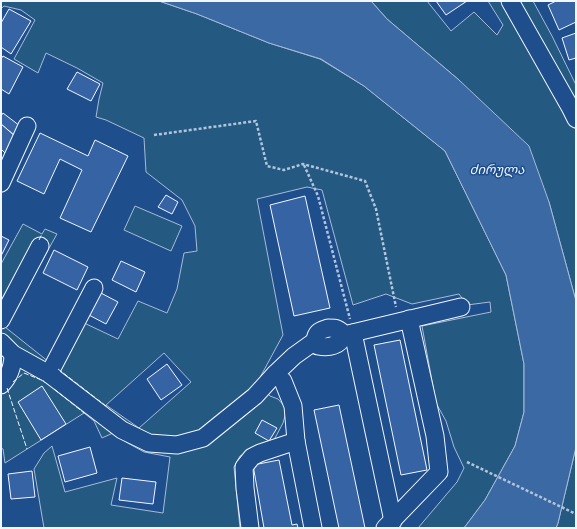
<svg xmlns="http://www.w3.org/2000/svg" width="577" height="529" font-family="Helvetica,'Noto Sans Georgian',sans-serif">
<rect width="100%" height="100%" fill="#1f4e8c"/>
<!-- green -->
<g fill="#245a82" stroke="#a8bbd7" fill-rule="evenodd">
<path d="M1 1H159L197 14 269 43 320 59 364 86 445 151 506 275 524 364V412L515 446 485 500 464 528H418L457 482 464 468 454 447 446 421 436 403 422 326 491 312 490 302 467 305 459 294 412 304 386 294 353 305 322 190 307 187 257 199 283 335 257 383 270 396 278 399 287 409 283 423 274 440 257 446 240 456 234 467 240 528H44L34 469 44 453 52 446 65 492 117 478 111 505 163 513 170 457 144 452 126 442 113 433 102 438 94 421 84 413 5 463 3 449 1 448V371L2 368 1 365V264L23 224 42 234 45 229 57 234 5 327 49 362 82 322 118 339 138 301 167 313 177 289 184 253 197 251 195 226 182 200 146 172 144 138 106 120 96 117 99 99 103 83 77 68 46 53 38 73 14 59 35 20 21 10 4 6 1 9ZM164 353 191 382 139 428 106 405Z"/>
<path d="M371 1H427L451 31 474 12 497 35 503 25 488 1H533L552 36 576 85V301L549 202 459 80 387 19Z"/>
<path d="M135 206 182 226 171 251 124 230Z"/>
<path d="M576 447V528H556L558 523Z"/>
</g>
<!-- water -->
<path fill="#3b69a3" stroke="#a8bbd7" d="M159 1H371L387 19 459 80 529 146 549 202 576 301V447L558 523 556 528H464L485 500 515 446 524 412V364L506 275 445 151 364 86 321 59 269 43 197 14Z"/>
<!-- building -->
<g fill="#3563a3" stroke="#f2f6ff">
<path d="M436 1H467L446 15Z"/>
<path d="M556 1H576V22L559 30 548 5Z"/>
<path d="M9 9 31 21 11 54 1 47V23Z"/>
<path d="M576 33V58L569 60 562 38Z"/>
<path d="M3 56 23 67 9 94 1 89V59Z"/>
<path d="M77 72 100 84 91 101 67 89Z"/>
<path d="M3 113 20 126 14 135 1 124V116Z"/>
<path d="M1 124 16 137 5 153 1 149Z"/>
<path d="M40 133 88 156 95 140 128 156 91 232 60 218 82 170 60 159 44 194 17 181Z"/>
<path d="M166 195 178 202 172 214 158 207Z"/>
<path d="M305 196 330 308 294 316 270 205Z"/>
<path d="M1 236 9 240 1 256Z"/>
<path d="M54 250 88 267 77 290 43 273Z"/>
<path d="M121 261 145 272 136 292 112 280Z"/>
<path d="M99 292 118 302 106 324 87 314Z"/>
<path d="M400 340 427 470 401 475 374 345Z"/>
<path d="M167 364 182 385 161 400 147 379Z"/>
<path d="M42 386 66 424 41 440 18 402Z"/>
<path d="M339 405 365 528H339L314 410Z"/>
<path d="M262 420 277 428 269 441 255 433Z"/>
<path d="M90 447 97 473 65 482 58 456Z"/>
<path d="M279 460 292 525 297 524 298 528H264L253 465Z"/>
<path d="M32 471 35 497 11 499 8 474Z"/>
<path d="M122 478 156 482 153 504 119 500Z"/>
</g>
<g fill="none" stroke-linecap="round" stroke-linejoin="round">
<!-- minor casing -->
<g stroke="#f2f6ff" stroke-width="19">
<g id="minor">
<path d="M510 1 570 107 576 119"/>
<path d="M1 183 27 126"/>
<path d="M1 320 40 246"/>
<path d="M328 328C336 328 339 328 344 335 340 346 329 348 318 346L315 341C316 331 320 331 328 328Z"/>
<path d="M353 333 393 521"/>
<path d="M344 335 461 307"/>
<path d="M1 342 13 354 49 374 122 430 149 443 177 445 203 438 255 396 275 374 294 356 315 341"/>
<path d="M49 374 94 288"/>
<path d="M1 385C10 376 13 366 13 354"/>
<path d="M296 441 313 528"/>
<path d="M250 528 245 488 244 467 252 457 260 453 296 441 293 406 283 381 275 374"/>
<path d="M385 528 439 472 435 436 409 319"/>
</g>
</g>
<!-- path -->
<g stroke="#b3c4dc" stroke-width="2.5" stroke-dasharray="3 2" stroke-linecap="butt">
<path d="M154 135 256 121 267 166 284 170 303 164 365 181 376 209 396 307"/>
<path d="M304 165 318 196 350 319"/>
<path d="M467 462 576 514"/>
</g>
<!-- minor -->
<use href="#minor" stroke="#1f4e8c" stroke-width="17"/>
<!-- fence -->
<g stroke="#f2f6ff" stroke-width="1" stroke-dasharray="5 2" stroke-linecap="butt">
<path d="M39 240 42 234"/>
<path d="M58 369 106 406"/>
<path d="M13 382 24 373 44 381"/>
<path d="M7 388 27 449"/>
<path d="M54 389 84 413"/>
</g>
</g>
<g text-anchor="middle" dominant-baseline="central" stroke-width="3" stroke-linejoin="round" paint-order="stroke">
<!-- water labels -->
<g font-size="13" font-style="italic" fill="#f2f6ff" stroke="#1f4e8c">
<text x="497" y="169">ძირულა</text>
</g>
</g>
<!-- border -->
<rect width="577" height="529" fill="none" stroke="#f2f6ff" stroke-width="4"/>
</svg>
